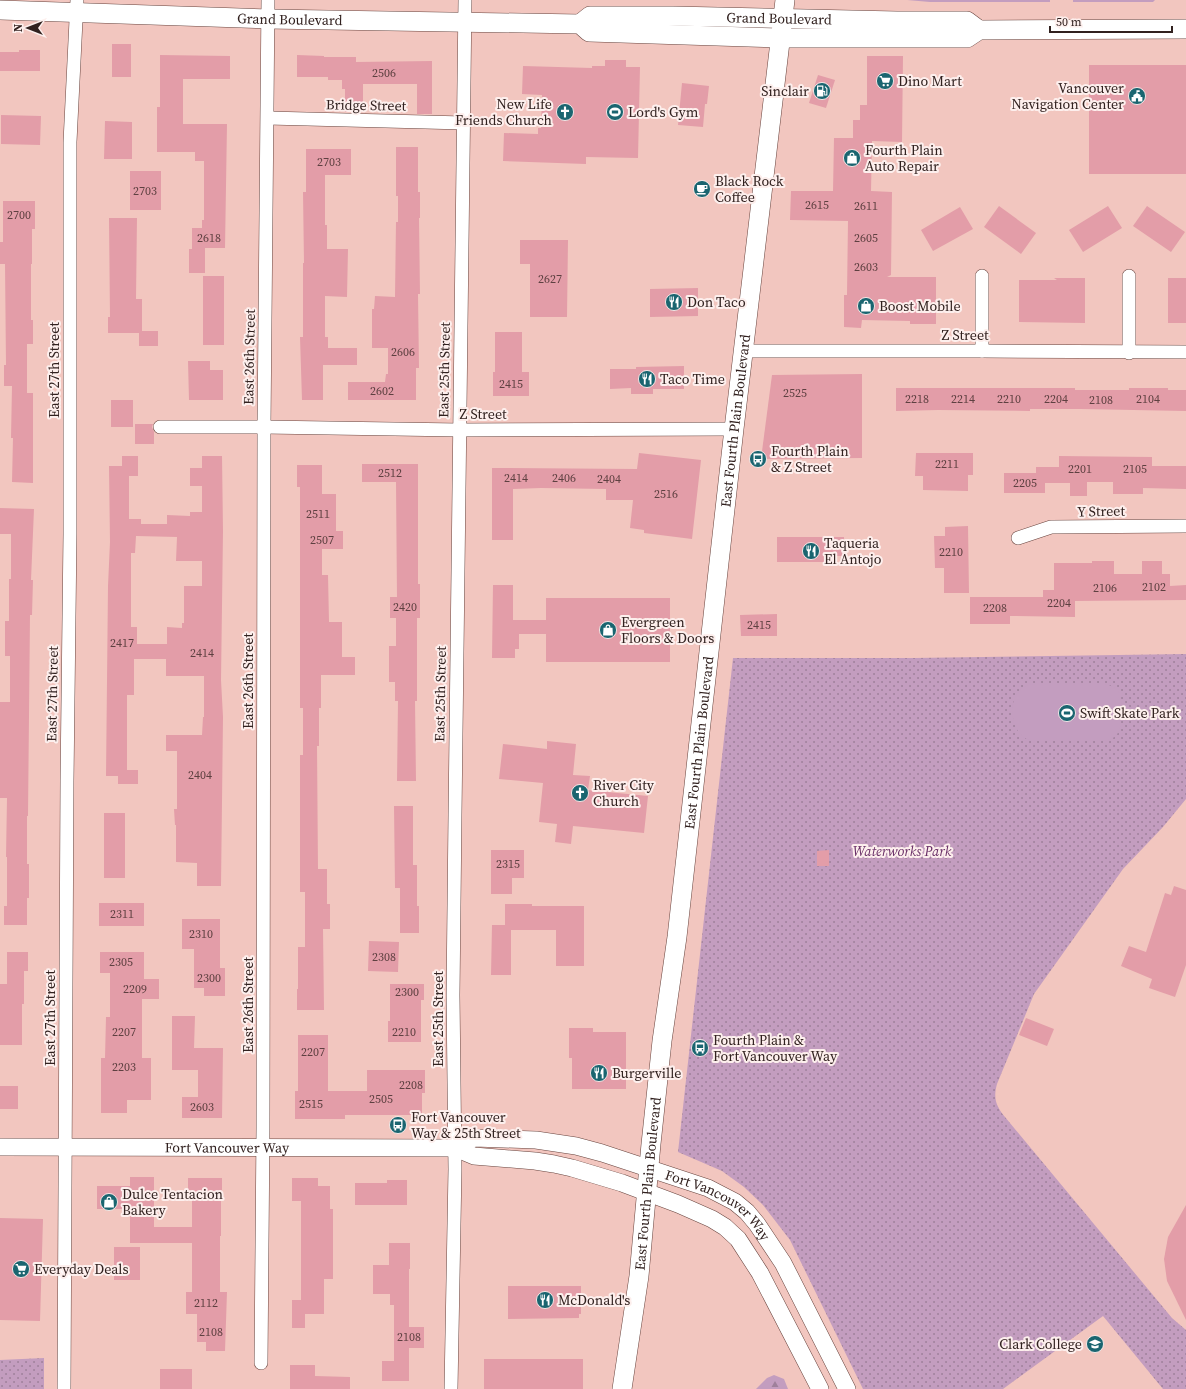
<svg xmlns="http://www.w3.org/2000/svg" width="1186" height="1389" font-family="'Source Serif 4',serif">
<defs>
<pattern id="grass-tufts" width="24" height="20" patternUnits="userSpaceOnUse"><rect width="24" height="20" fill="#c39dbf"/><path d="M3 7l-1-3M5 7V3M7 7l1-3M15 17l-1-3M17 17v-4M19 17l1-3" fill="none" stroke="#9f809b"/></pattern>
<pattern id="forest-firs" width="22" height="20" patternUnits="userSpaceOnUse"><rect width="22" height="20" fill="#c39dbf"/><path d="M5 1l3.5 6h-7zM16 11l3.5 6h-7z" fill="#9f809b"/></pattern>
<pattern id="park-dots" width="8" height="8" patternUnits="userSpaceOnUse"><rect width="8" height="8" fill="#c39dbf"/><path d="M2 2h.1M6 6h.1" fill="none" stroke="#9f809b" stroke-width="1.8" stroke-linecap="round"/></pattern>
</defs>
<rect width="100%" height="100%" fill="#f2c6bf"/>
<!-- grass -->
<g fill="url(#grass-tufts)">
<path d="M907 0H1050V2H930Z"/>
<path d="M1073 0H1155L1153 2H1073Z"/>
</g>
<!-- forest -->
<path fill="url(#forest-firs)" d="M774 1375 784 1379 788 1389H756L767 1378Z"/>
<!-- park -->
<g fill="url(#park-dots)">
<path d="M1186 654V799L1163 827 1123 869 1034 994 997 1084C993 1098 996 1106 1005 1117L1172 1318 1186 1330V1389H1163L1103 1316 1003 1389H863L790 1240 763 1205 744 1187 722 1171 678 1152 733 658H914Z"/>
<path d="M44 1358V1389H0V1360Z"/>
</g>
<!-- pitch -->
<path fill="#c39dbf" d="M1105 684C1110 685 1115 687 1118 691 1122 696 1121 704 1121 710 1121 725 1122 738 1104 741H1032C1007 735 1004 688 1033 684Z"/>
<!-- building -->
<g fill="#e39da8" fill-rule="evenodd">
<rect x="112" y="44" width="19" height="33"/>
<path d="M19 50H40V71H0V52H19Z"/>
<path d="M160 55 230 56V79H183V124H227L225 248H205V273H189V249H192V228H202V220H204V161H195V152H157V107H160Z"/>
<path d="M297 55 324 56V57H356V62L432 61V114H417V84H363V112H345V89H342V80H328V77H297Z"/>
<path d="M867 56H903L902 142 872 141 871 191 892 192 891 275 887 277H936V324H910V321L862 320 861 328 844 327V295H847L848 221 790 220 791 191H833L834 138H853V120H860V105H867Z"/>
<path d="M605 60H626V67H640L638 158 586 157V164L503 161 504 133 538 134V128H541L542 95 522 94 523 66 592 68V66H605Z"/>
<rect x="1089" y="65" width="97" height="109"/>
<path d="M818 75 835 80 826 108 809 103Z"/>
<path d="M682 83 709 86 707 104H705L703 127 678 125Z"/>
<path d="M1 115 41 116 40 145 1 144Z"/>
<path d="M105 121 132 122V159H104Z"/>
<path d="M396 147H418V192H420V218H419L420 294H418L419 368H416V400H348V382H385L386 374H388V348H372V309H374L375 296 395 297 396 222H398V196H396Z"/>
<path d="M306 149H351V175H325V225H327V249H348L347 297 325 296V337H328V348H357V365H323V400H302L300 337H303V263H304L303 192H306Z"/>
<rect x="130" y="171" width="31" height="39"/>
<path d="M3 201H35V229H32V264H31V320H33V344H27V393H33V483L12 482 13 438H11L12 386H4V365H6L5 264H0V242H3Z"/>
<path d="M999 206 1036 233 1021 254 984 227Z"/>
<path d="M1108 206 1122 228 1083 252 1069 230Z"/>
<path d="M1147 206 1185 232 1171 252 1133 226Z"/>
<path d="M960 207 973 229 933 251 921 230Z"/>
<path d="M109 218H137L136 299H142V331H158V346H139V333H108V317H110Z"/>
<path d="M520 240H568L567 317H530V264H520Z"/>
<rect x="203" y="276" width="21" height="69"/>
<path d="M1054 278H1085V323L1019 322V280H1057Z"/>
<rect x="1168" y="278" width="18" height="45"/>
<path d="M698 288V316L650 317V289Z"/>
<path d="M495 332H522V372H529V396H493V372H495Z"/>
<path d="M188 361H210V370H223V400H189Z"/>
<path d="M684 366V389H653V394H631V388L610 389V369H636V367Z"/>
<path d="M862 374V458L761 459 772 375Z"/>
<path d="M896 388H1075V390H1129V388H1168V390H1186V411L1081 409H1030V411L938 410 896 411Z"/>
<rect x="111" y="400" width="22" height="27"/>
<path d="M135 424H153L152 427 154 432V444H135Z"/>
<path d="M639 453 701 460 692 539 644 533V530L630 528 633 500H606V489L541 488 513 489V540H492V468L637 469Z"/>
<path d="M916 453H973V475H968V491L923 490V476H915Z"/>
<path d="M122 456H138V476H129V519H141V524H167V515L190 516V512H202V486H190V468H202V456H222L223 531 221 680 223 717 221 886H197V863L176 862V825H175L174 809H177V751H166V735H202L203 717H204V676H166V659H134V695H127V770H138V784H118V776H106L108 586 110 542 109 466H122ZM136 536 177 537 176 561H202V586H184V623H182V628L167 627V644H137V627H131V553H135Z"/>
<path d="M1059 456 1152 457V466H1186V489L1143 488V494H1113V482H1087V496H1070V483H1045V493H1004V473H1036V467H1059Z"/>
<path d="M362 464H418V584H420V618H417V701H415L416 781H397L398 701H395V682H389V646H396V618H390V597H397L396 482H362Z"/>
<path d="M297 465H322V494H336V531H343V549H322V575H328L329 622H342V657H355V675H321V708H319V746H317L318 869H327V904H330V929H323L324 1010H297V989H298V947H305V892H300V755H303V708H300V487H297Z"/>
<path d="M0 508 34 509 31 580H33L32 615H30L28 816H27V864H29V898H27V925H4V906H7V857H6L7 798H0V702H10V656H5V621H9V579H11V534H0Z"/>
<path d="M968 526 969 593H944V568H935L934 536H945V527Z"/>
<path d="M777 537H844V556H832V562H777Z"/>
<path d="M1092 561H1114V574H1142V561H1162V574H1170V586L1186 585V600L1075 601V617L1010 616V624H970V597H1043V590H1054V563H1092Z"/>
<path d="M493 585H513V620H546V598H670V662H546V634H519V649H515V658H492Z"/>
<path d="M777 614V636H741L740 615Z"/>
<path d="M547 741 576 744 573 775 590 776 588 790 648 796 644 833 573 826 571 844 555 842 557 824 539 822 543 783 499 779 503 744 547 749Z"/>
<path d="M394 806H413V865H417V906H419V933H400V888H395Z"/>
<rect x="104" y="813" width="21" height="65"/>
<path d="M491 850H524V878H512V894H491Z"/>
<path d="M829 850V866H817V851Z"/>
<path d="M1174 886 1186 890V965L1175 997 1149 988 1152 979 1121 966 1129 946 1146 952 1165 893 1171 895Z"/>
<rect x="99" y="903" width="45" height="23"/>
<path d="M505 904H532V906H584V966H556V930H511V975H491L492 925H505Z"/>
<path d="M182 919H220V968H225V996H204V988H194V949H182Z"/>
<path d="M369 941 399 942 398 972 368 971Z"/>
<path d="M7 952H28V971H24V1004H22V1045H0V984H7Z"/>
<path d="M100 952H144V979H159V999H142V1058H151V1100H127V1113H101V1058H105L106 1017H110V973H100Z"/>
<path d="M390 984H424V1000H421V1042H388V1021H390Z"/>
<path d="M172 1016H195L194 1048H223L222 1118H182V1097H198V1070H172Z"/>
<path d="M1026 1018 1054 1029 1047 1046 1019 1035Z"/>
<path d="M569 1028H593V1032H626V1089H572V1058H569Z"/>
<path d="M298 1035H328V1091H367V1070H425V1093H422V1115H345V1119H295V1091H298Z"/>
<rect x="0" y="1086" width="18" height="23"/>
<path d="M130 1177H154V1227H192V1198H188V1178H222V1198H221V1236H220V1292H227L225 1351H206V1342H197V1314H186V1292H192V1243H130V1209H97V1186H130Z"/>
<path d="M292 1178H318V1186H330V1209H333V1279H324V1314H305V1328H292V1300H301V1201H292Z"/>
<path d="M387 1180H407V1205H355V1183H387Z"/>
<path d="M1186 1205V1320L1167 1281 1164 1259 1168 1237Z"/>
<path d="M0 1218 43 1219 40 1321 0 1320Z"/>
<path d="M389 1243H410V1269H409V1327H424V1348H409V1381H382V1361H394V1305H390V1294H373V1265H389Z"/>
<rect x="114" y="1247" width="26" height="33"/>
<path d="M508 1286H581V1314H579V1318L508 1319Z"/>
<rect x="484" y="1359" width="99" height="30"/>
<path d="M290 1365H315V1376L350 1377V1389H290Z"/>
<rect x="160" y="1369" width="32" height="20"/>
</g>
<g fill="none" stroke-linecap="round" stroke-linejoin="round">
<!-- minor casing -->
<g stroke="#68443e" stroke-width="14">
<g id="minor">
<path d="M268 118 464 123"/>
<path d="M1129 276V353"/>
<path d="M743 351H982L1186 352"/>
<path d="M982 351V276"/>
<path d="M160 427H264L459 430 734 429"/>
<path d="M1018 538 1051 527 1186 526"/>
<path d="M261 1363 263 1128 264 427 268 0"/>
<path d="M64 1389 67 781 70 534V142L77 0"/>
<path d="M451 1389 455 1169 453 995 455 815 465 0"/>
</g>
</g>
<!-- tertiary casing -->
<g stroke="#68443e" stroke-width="18">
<g id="tertiary">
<path id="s1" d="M0 1147 455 1148 474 1156 535 1161 554 1164 572 1168 622 1183 678 1204 712 1219 725 1227 738 1239 760 1273 820 1389"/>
<path id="s2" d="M455 1148 474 1138 536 1140 576 1146 602 1153 708 1188 735 1202 747 1212 757 1224 783 1263 847 1389"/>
</g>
</g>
<!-- secondary casing -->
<g stroke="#68443e" stroke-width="20">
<g id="secondary">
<path id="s3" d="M0 10 268 19 580 24 589 32 780 38H967L979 30 1186 29"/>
<path id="s4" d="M580 24 590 16H673L897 21H967L979 30"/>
<path id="s5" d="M622 1389 639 1276 651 1144 662 1041 677 937 734 429 785 0"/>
</g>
</g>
<!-- minor -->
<use href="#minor" stroke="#fff" stroke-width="13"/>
<!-- tertiary -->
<use href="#tertiary" stroke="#fff" stroke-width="17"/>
<!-- secondary -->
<use href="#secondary" stroke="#fff" stroke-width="19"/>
</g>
<!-- icons -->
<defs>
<g id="supermarket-disc" transform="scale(0.9)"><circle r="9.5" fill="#1a6570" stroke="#fdefed"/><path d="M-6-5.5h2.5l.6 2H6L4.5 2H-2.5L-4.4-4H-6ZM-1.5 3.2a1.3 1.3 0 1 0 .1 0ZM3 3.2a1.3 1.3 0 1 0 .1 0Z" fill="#fff"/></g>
<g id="fuel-disc" transform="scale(0.9)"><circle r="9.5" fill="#1a6570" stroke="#fdefed"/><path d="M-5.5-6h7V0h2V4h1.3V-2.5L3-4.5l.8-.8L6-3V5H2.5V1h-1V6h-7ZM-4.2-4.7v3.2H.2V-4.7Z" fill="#fff"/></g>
<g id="civic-disc" transform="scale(0.9)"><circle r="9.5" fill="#1a6570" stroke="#fdefed"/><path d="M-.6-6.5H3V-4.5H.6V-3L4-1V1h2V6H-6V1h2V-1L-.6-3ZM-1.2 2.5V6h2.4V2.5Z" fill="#fff"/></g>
<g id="church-disc" transform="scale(0.9)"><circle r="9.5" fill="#1a6570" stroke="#fdefed"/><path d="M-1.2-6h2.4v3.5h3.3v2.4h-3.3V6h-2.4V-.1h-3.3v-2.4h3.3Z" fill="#fff"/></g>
<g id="stadium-disc" transform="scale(0.9)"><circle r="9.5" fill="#1a6570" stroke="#fdefed"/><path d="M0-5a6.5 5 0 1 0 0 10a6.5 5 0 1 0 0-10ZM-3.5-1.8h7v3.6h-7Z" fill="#fff"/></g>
<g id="shop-disc" transform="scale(0.9)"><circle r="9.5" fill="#1a6570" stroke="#fdefed"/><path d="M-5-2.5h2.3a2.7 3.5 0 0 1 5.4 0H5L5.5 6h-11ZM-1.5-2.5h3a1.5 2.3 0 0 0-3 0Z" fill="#fff"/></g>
<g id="cafe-disc" transform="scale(0.9)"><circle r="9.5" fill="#1a6570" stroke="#fdefed"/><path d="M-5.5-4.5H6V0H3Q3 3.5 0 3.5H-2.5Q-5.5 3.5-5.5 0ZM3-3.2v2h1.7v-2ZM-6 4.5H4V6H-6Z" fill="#fff"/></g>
<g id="restaurant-disc" transform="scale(0.9)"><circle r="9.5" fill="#1a6570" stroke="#fdefed"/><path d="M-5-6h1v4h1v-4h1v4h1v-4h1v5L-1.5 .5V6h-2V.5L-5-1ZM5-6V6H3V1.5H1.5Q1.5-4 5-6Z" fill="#fff"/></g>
<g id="bus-disc" transform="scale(0.9)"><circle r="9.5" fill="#1a6570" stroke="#fdefed"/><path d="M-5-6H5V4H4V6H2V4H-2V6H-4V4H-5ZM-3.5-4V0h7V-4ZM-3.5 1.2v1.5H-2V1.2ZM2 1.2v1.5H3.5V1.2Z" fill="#fff"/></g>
<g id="university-disc" transform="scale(0.9)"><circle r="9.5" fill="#1a6570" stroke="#fdefed"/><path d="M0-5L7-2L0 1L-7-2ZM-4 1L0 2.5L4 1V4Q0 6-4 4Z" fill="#fff"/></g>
</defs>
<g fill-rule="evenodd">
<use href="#supermarket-disc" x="885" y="81"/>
<use href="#fuel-disc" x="822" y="91"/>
<use href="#civic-disc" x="1137" y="96"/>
<use href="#church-disc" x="565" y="112"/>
<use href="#stadium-disc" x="615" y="112"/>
<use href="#shop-disc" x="852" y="158"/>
<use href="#cafe-disc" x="702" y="189"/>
<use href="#restaurant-disc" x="674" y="302"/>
<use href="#shop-disc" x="866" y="306"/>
<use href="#restaurant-disc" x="647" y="379"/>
<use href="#bus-disc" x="758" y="459"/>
<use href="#restaurant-disc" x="811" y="551"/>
<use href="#shop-disc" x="608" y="630"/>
<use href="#stadium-disc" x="1067" y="713"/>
<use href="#church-disc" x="580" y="793"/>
<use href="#bus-disc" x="700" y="1048"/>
<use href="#restaurant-disc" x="599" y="1073"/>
<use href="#bus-disc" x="398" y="1125"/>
<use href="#shop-disc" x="109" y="1202"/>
<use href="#supermarket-disc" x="21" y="1269"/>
<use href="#restaurant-disc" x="545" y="1300"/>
<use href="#university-disc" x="1095" y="1344"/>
</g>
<g text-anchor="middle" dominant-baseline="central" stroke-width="4" stroke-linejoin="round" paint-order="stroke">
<!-- number labels -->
<g font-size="12" fill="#5e4041">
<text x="384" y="73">2506</text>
<text x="329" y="162">2703</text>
<text x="145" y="191">2703</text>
<text x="817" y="205">2615</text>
<text x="866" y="206">2611</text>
<text x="19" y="215">2700</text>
<text x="209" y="238">2618</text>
<text x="866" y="238">2605</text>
<text x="866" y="267">2603</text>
<text x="550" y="279">2627</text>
<text x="403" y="352">2606</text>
<text x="511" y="384">2415</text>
<text x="382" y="391">2602</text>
<text x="795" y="393">2525</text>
<text x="917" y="399">2218</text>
<text x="963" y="399">2214</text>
<text x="1009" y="399">2210</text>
<text x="1056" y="399">2204</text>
<text x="1148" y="399">2104</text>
<text x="1101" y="400">2108</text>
<text x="947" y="464">2211</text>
<text x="1080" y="469">2201</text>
<text x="1135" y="469">2105</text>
<text x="390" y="473">2512</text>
<text x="516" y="478">2414</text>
<text x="564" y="478">2406</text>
<text x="609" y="479">2404</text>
<text x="1025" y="483">2205</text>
<text x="666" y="494">2516</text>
<text x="318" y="514">2511</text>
<text x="322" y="540">2507</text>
<text x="951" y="552">2210</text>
<text x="1154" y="587">2102</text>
<text x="1105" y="588">2106</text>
<text x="1059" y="603">2204</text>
<text x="405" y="607">2420</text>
<text x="995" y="608">2208</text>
<text x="759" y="625">2415</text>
<text x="122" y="643">2417</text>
<text x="202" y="653">2414</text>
<text x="200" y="775">2404</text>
<text x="508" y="864">2315</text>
<text x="122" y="914">2311</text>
<text x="201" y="934">2310</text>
<text x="384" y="957">2308</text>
<text x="121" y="962">2305</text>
<text x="209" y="978">2300</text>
<text x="135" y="989">2209</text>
<text x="407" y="992">2300</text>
<text x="124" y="1032">2207</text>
<text x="404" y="1032">2210</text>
<text x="313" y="1052">2207</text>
<text x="124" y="1067">2203</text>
<text x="411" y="1085">2208</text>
<text x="381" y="1099">2505</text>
<text x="311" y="1104">2515</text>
<text x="202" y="1107">2603</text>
<text x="206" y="1303">2112</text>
<text x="211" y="1332">2108</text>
<text x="409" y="1337">2108</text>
</g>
<!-- street labels -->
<g font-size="14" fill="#31211f" stroke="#fdefed">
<text stroke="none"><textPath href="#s3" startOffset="290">Grand Boulevard</textPath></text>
<text stroke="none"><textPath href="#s4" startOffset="202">Grand Boulevard</textPath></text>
<text transform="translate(366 105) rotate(1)">Bridge Street</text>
<text x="965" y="335">Z Street</text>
<text transform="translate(249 357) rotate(-89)">East 26th Street</text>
<text transform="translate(54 370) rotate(-90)">East 27th Street</text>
<text transform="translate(444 370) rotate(-89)">East 25th Street</text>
<text x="483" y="414">Z Street</text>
<text stroke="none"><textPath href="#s5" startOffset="975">East Fourth Plain Boulevard</textPath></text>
<text transform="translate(1101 511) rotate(-1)">Y Street</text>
<text transform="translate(248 681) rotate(-90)">East 26th Street</text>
<text transform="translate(52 694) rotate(-89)">East 27th Street</text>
<text transform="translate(440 694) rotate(-89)">East 25th Street</text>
<text stroke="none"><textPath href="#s5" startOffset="651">East Fourth Plain Boulevard</textPath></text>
<text transform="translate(248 1005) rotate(-90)">East 26th Street</text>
<text transform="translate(50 1018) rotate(-90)">East 27th Street</text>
<text transform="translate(438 1019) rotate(-90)">East 25th Street</text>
<text stroke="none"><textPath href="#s1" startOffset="227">Fort Vancouver Way</textPath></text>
<text stroke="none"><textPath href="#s5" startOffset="207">East Fourth Plain Boulevard</textPath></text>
<text stroke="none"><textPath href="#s2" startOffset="280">Fort Vancouver Way</textPath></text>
</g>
<!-- poi labels -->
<g font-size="14" fill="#31211f" stroke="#fdefed" text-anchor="start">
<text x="898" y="81">Dino Mart</text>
<text x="1124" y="88" text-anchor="end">Vancouver<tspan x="1124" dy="16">Navigation Center</tspan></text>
<text x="809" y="91" text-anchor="end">Sinclair</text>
<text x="552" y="104" text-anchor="end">New Life<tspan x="552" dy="16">Friends Church</tspan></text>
<text x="628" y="112">Lord's Gym</text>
<text x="865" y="150">Fourth Plain<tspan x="865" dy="16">Auto Repair</tspan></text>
<text x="715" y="181">Black Rock<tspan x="715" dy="16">Coffee</tspan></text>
<text x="687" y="302">Don Taco</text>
<text x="879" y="306">Boost Mobile</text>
<text x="660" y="379">Taco Time</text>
<text x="771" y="451">Fourth Plain<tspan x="771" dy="16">&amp; Z Street</tspan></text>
<text x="824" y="543">Taqueria<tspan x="824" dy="16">El Antojo</tspan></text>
<text x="621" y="622">Evergreen<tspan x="621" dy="16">Floors &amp; Doors</tspan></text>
<text x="1080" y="713">Swift Skate Park</text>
<text x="593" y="785">River City<tspan x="593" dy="16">Church</tspan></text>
<text x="713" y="1040">Fourth Plain &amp;<tspan x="713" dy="16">Fort Vancouver Way</tspan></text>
<text x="612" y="1073">Burgerville</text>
<text x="411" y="1117">Fort Vancouver<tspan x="411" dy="16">Way &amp; 25th Street</tspan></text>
<text x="122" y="1194">Dulce Tentacion<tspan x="122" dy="16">Bakery</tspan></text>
<text x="34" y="1269">Everyday Deals</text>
<text x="558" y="1300">McDonald's</text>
<text x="1082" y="1344" text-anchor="end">Clark College</text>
</g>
<!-- park labels -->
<g font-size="14" font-style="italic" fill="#682d66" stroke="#fdefed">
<text x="902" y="851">Waterworks Park</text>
</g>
</g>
<!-- north arrow -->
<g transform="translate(28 28) rotate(270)" stroke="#fdefed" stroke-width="3" paint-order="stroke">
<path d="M0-3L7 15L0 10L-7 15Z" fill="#31211f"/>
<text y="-6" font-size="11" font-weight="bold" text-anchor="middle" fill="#31211f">N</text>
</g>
<!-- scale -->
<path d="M1050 26v6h122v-6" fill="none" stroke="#31211f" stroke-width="2"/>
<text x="1056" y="26" font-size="12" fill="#31211f" stroke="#fdefed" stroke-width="3" paint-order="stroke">50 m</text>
</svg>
